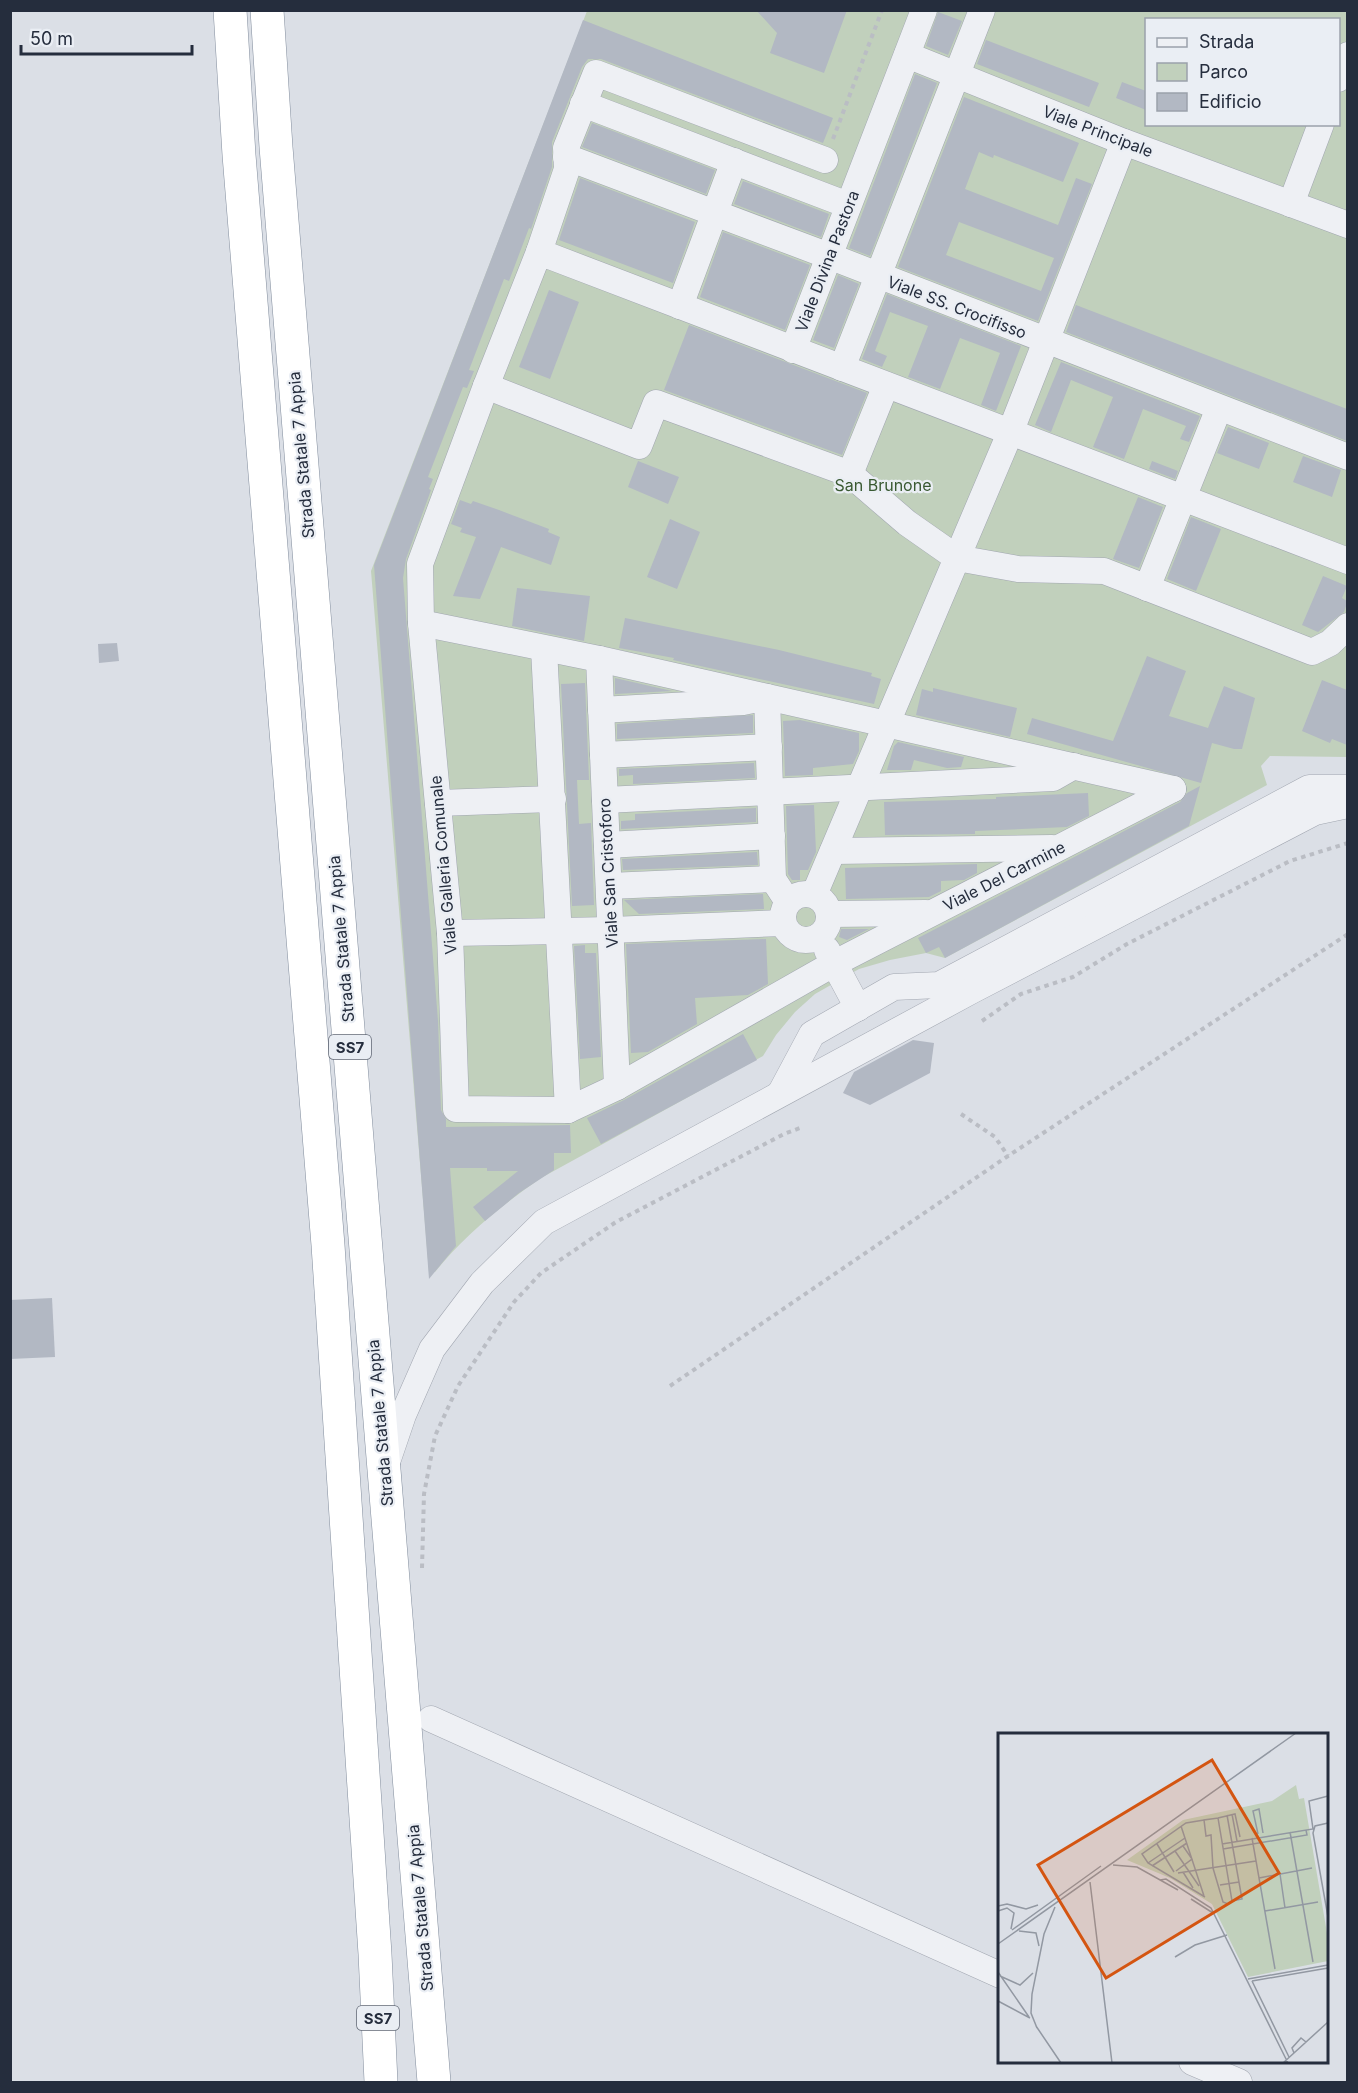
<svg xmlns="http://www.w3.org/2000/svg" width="1358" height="2093" font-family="Inter,sans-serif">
<rect width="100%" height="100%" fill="#dbdfe6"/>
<!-- green -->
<path fill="#c1d0bc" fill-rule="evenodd" d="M587 11H1347V757L1270 756 1261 766 1267 785 945 958 926 953 890 960 859 969 815 994 795 1012 776 1035 763 1056 541 1178C502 1205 465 1235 435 1272H429L371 571ZM1146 20H1338V124H1146Z"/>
<!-- building -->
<g fill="#b2b8c3" fill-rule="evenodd">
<path d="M756 10H847L824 73 770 53 777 33Z"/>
<path d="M938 12 962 21 948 55 926 46Z"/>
<path d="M583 20 833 118 823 143 601 59H588L582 67 552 142V167L531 229 529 228 509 281 504 279 469 370 474 371 467 388 463 387 428 477 433 479 429 489 431 490 406 559 403 578 438 1021 441 1110 446 1119V1127L570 1125 571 1153H554V1170L519 1193 485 1221 473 1207 518 1171H487V1168H450L456 1246 429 1279 374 565Z"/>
<path d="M986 40 1099 83 1089 107 977 64Z"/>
<path d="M915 74 937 83 870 256 849 248Z"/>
<path d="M1122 82 1146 91V110L1116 98Z"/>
<path d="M964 97 1079 143 1063 182 994 155 993 158 979 152 965 189 1058 225 1076 178 1092 184 1038 321 898 267ZM959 222 1054 258 1041 291 946 255Z"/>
<path d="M592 123 715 170 706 194 582 147Z"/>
<path d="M580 178 695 222 673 283 559 240Z"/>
<path d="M743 181 829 214 821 237 734 204Z"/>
<path d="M723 232 810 265 785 330 700 297Z"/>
<path d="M838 275 859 284 834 348 813 340Z"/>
<path d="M549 290 579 302 550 379 519 367Z"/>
<path d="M887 294 1021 346 996 411 981 405 1000 353 960 338 940 389 908 377 928 326 890 312 875 351 887 356 882 367 862 359Z"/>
<path d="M1076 305 1347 409V441L1066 332Z"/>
<path d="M689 325 867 393 842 455 664 390Z"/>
<path d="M1061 362 1200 416 1189 442 1180 439 1186 426 1143 409 1124 459 1093 447 1113 397 1071 380 1051 432 1035 425Z"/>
<path d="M1228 427 1269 443 1259 469 1217 453Z"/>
<path d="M1303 456 1341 470 1332 497 1293 482Z"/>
<path d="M638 461 679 477 668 504 628 487Z"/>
<path d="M1152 461 1178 471 1175 479 1149 469Z"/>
<path d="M1138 497 1163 507 1139 568 1113 559Z"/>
<path d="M460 500 471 504 473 501 499 510 549 529 548 532 560 537 551 565 501 547 480 599 453 596 476 537 460 532 462 528 451 524Z"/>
<path d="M1191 517 1221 529 1196 591 1167 579Z"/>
<path d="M670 519 700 532 677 589 647 577Z"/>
<path d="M1323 576 1347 586 1342 598 1347 601V603L1344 612 1318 632 1302 625Z"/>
<path d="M517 588 590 596 584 641 512 626Z"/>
<path d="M625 618 779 650 872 673 871 676 881 679 874 704 673 660 674 658 619 648Z"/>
<path d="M117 643 119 661 99 663 98 644Z"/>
<path d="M1147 656 1186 671 1169 716 1208 728 1224 686 1255 698 1242 749H1234L1212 743 1201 783 1027 734 1032 718 1113 741Z"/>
<path d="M615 678 672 691 615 694Z"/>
<path d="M1322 680 1347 690V745L1332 739 1330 743 1302 731Z"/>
<path d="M585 683 589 780H577L579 824 591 823 594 905 572 906 561 684Z"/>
<path d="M933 688 1017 708 1010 737 916 715 922 689 933 692Z"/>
<path d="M753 715V733L617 739V724Z"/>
<path d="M800 720 859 733V751L853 764 813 768V775L785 776 783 721Z"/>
<path d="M898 742 964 757 961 767 947 768 914 760 911 770H887L894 746Z"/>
<path d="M754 763 755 778 633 784V775L619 776V769Z"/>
<path d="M1200 786 1189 826 1187 827 945 958 939 947 926 953 918 938 1180 802 1187 793Z"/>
<path d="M1088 793 1089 816 1067 827 975 831V834L885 835 884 802 996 799V797Z"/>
<path d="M814 805 816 852 808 870H800V880H792L788 874 786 806Z"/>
<path d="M756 808V822L621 829V821L635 820V814Z"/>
<path d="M757 852 758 865 623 870 622 859Z"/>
<path d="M977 864V873L964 880 941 881V891L929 897 846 899 845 868Z"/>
<path d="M763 894 764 909 639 914 624 900Z"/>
<path d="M841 929H869L847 940 839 937Z"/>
<path d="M766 939 768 984 748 995 695 998 697 1024 648 1052 631 1053 626 944Z"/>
<path d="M585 945V953H596L601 1057 580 1059 574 946Z"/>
<path d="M743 1034 757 1060 601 1144 587 1118 624 1100Z"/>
<path d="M913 1040 934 1043 930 1073 870 1105 843 1093 854 1072Z"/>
<path d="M52 1298 55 1357 10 1359V1300Z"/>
</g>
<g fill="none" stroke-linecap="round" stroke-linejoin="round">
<!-- minor casing -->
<g stroke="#a1a6b0" stroke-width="27">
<g id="minor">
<path d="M907 55 1124 142 1348 225"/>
<path d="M1338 79 1348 55"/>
<path d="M583 104 848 205"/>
<path d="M566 157 829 256 1348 457"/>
<path d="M1291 204 1321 124"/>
<path d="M539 252 567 169 566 148 596 73 825 160"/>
<path d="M680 306 734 161"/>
<path d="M793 350 924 10"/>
<path d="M842 368 982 10"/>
<path d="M486 386 420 564 421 623 450 933 456 1109 568 1110 617 1087 835 963 1173 789"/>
<path d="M850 474 886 385"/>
<path d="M1348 561 539 252 486 386 639 446 656 403 850 474 907 523 957 558 1018 569 1104 571 1312 652 1330 643 1348 626"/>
<path d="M1147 588 1219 408"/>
<path d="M421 623 599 659 1173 789"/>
<path d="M544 649 568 1110"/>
<path d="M599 659 617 1087"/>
<path d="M601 710 743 702 767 697 773 879 788 902"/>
<path d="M603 755 769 747"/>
<path d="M605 800 1053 778 1074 766"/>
<path d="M438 803 553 799"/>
<path d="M607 845 772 836"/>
<path d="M833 851 1052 848"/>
<path d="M609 886 773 879"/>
<circle cx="806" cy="917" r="23"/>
<path d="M814 895 1010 433 1124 142"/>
<path d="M829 914 926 913"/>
<path d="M450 933 611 930 783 923"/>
<path d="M827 950 858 1008"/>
<path d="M781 1092 812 1034 894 987 939 985 1309 788H1348"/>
<path d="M386 1465 403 1415 432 1349 482 1283 544 1222 971 991 1315 812 1348 805"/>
<path d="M431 1719 1000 1975"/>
<path d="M1192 2062 1239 2082"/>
</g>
</g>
<!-- highway casing -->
<g stroke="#828d9d" stroke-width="34">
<g id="highway">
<path d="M230 10 239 155 328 1245 375 1954 381 2082"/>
<path d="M267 10 276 147 434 2082"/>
</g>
</g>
<!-- path -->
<g stroke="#babdc4" stroke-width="4" stroke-dasharray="4.5 4.5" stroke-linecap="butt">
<path d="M833 139 882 10"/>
<path d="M982 1021 1021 994 1073 977 1127 944 1290 861 1348 843"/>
<path d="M961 1114 995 1137 1008 1156"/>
<path d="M670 1386 1008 1156 1348 934"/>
<path d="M422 1568 424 1494 435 1436 458 1386 514 1302 541 1273 616 1222 784 1134 800 1128"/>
</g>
<!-- minor -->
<use href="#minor" stroke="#eef0f4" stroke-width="26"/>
<!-- highway -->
<use href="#highway" stroke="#fff" stroke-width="33"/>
</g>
<g text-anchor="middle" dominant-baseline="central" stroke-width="4.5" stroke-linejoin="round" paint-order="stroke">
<!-- shield labels -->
<g fill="#eaeef4" stroke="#606774" stroke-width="1.5">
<rect x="329" y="1035" width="42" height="24" rx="4.5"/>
<rect x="357" y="2006" width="42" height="24" rx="4.5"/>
</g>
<g font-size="15" font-weight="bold" fill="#252d3d">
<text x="350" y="1047">SS7</text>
<text x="378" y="2018">SS7</text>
</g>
<!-- street labels -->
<g font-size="16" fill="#252d3d" stroke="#eaeef4">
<text transform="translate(1098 131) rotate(21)">Viale Principale</text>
<text transform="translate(827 261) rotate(-69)">Viale Divina Pastora</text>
<text transform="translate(957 307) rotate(21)">Viale SS. Crocifisso</text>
<text transform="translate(301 455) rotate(-95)">Strada Statale 7 Appia</text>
<text transform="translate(443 865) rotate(-95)">Viale Galleria Comunale</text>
<text transform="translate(608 873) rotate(-93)">Viale San Cristoforo</text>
<text transform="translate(1004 876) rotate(-27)">Viale Del Carmine</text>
<text transform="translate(341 939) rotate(-95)">Strada Statale 7 Appia</text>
<text transform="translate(380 1423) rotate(-95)">Strada Statale 7 Appia</text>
<text transform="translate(420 1908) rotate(-95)">Strada Statale 7 Appia</text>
</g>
<!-- park labels -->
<g font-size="16" fill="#395931" stroke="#eaeef4">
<text x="883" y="485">San Brunone</text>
</g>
</g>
<!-- overview -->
<g transform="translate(998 1733)">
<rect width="330" height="330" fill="#dbdfe6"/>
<path d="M298 52 301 66 306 65 330 206V228L250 244 214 171 172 145 129 127 185 87 274 68Z" fill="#c1d0bc"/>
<path fill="none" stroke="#9298a2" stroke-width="1.5" d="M234 81 239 108M229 82 244 166 234 168M220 85 234 168 230 171 225 169 215 135 213 102 208 103 206 87ZM220 85 237 81 242 104M206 87 188 90 144 121 150 130 207 164M330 90 317 93 315 100 330 184M183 93 206 163M292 99 315 229M260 101 255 78 261 76 265 100M254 105 277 236M159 111 176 139M224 111 315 96 311 68 330 63M225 116 309 102 308 97M177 118 201 153M150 130 187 105M115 132 139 134 180 157M154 133 189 110M178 138 194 126 185 113M185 139 195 155M180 140 258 128M282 141 287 175M261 145 314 135M162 147 168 146 213 175 290 330M92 149 114 330M222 152 241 149M193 166 215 180M0 173 9 171 28 176 40 172M0 178 9 175 16 180 13 196M267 178 320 169M14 197 103 133M21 198 38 200 41 213M0 211 298 0M177 224 197 212 229 202M0 239 31 284M2 243 22 252 35 240M250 246 330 232M254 248 291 324M254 248 330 235M0 268 32 285M38 293 63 330M39 295 33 280 34 261 46 201 57 174M296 320 294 315 303 305 308 309M285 330 330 289"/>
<path fill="#d45511" fill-opacity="0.15" stroke="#d45511" stroke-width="3" d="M214 27 281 140 108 245 40 132Z"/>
<rect width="330" height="330" fill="none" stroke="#252d3d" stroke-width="3"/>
</g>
<!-- border -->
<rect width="1358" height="2093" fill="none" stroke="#252d3d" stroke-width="24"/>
<!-- legend -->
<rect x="1145" y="18" width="195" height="108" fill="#eaeef4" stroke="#9ba1ab" stroke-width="1.5"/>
<rect x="1157" y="38" width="30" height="9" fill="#eef0f4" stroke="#9ba1ab" stroke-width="1.5"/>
<text x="1199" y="48" font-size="18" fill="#252d3d">Strada</text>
<rect x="1157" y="63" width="30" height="18" fill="#c1d0bc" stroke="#9ba1ab" stroke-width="1.5"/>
<text x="1199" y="78" font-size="18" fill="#252d3d">Parco</text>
<rect x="1157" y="93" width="30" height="18" fill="#b2b8c3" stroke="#9ba1ab" stroke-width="1.5"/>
<text x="1199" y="108" font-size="18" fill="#252d3d">Edificio</text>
<!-- scale -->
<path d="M21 45v9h171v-9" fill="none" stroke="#252d3d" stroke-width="3"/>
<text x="30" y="45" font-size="18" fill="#252d3d" stroke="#eaeef4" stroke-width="4.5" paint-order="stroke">50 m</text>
</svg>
